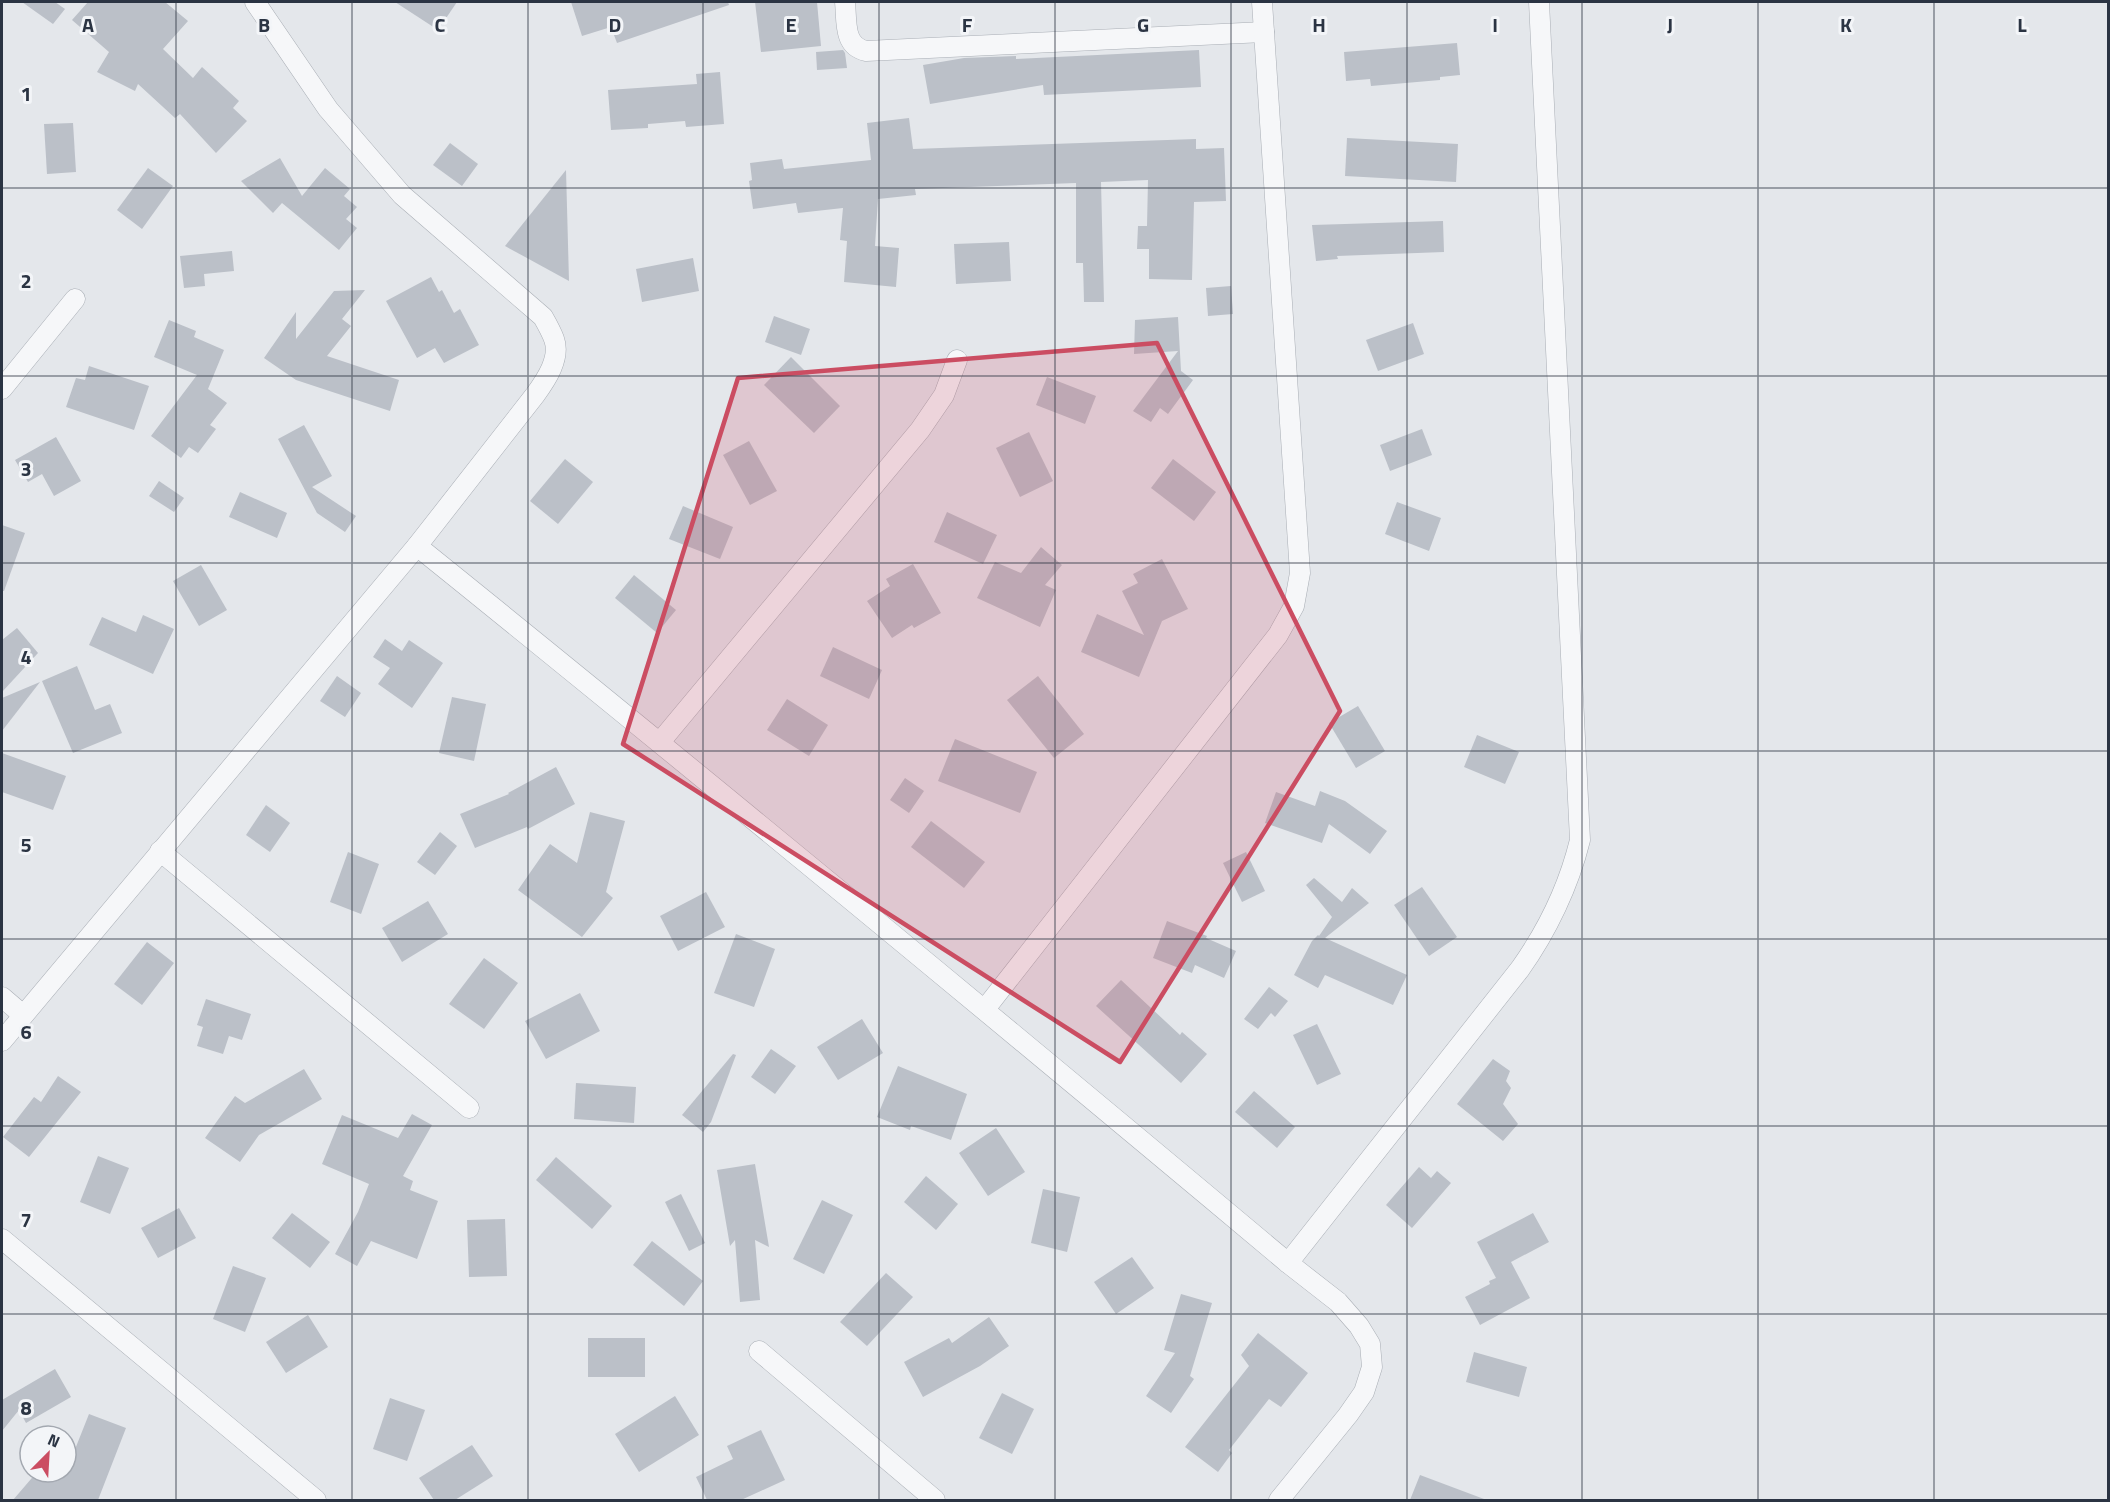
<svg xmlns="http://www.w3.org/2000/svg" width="2110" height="1502" font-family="'Titillium Web',sans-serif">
<rect width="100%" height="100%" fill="#e4e7eb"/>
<!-- building -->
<g fill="#bbc0c8">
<path d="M22 2H55L65 9 53 24Z"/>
<path d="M88 2H165L188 21 163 49 193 78 202 67 239 101 233 108 247 121 216 153 180 114 175 118 138 84 135 91 97 72 109 52 72 20Z"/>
<path d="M395 2H457L438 30Z"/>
<path d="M571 2H728L729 5 617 43 611 27 582 36Z"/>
<path d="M755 2H817L821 46 761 52Z"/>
<path d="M1457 43 1460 75 1440 77V80L1371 86 1370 79 1346 81 1344 52Z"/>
<path d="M843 50 845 53 847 68 817 70 816 52Z"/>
<path d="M1199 50 1201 87 1044 95 1043 85 930 104 923 65 964 58 1016 56V59Z"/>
<path d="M720 72 724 124 686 127 685 121 648 124V128L611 130 608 90 697 84 696 74Z"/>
<path d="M909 118 913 149 1196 139V149L1224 148 1226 201 1194 202 1192 280 1149 279V249H1137L1138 226H1147L1148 180 1101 182 1104 302H1084L1083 263H1076V183L915 189 916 195 878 199 875 246 899 248 896 287 844 282 847 241 840 240 843 208 798 213 796 203 753 209 749 181 752 180 750 163 782 159 784 169 871 160 867 123Z"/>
<path d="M73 123 76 172 47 174 44 124Z"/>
<path d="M1347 138 1458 144 1456 182 1345 176Z"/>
<path d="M450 143 478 164 462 186 433 165Z"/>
<path d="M280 158 302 196 325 168 350 189 344 196 357 207 346 219 357 228 339 250 282 203 273 213 241 181Z"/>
<path d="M148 168 173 186 142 229 117 210Z"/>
<path d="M566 170 569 281 505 246Z"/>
<path d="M1443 221 1444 252 1337 256 1338 259 1316 261 1312 225Z"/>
<path d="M1009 242 1011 281 956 284 954 244Z"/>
<path d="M232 251 234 271 204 274 205 286 184 288 180 256Z"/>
<path d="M693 258 699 291 642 302 636 269Z"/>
<path d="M431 277 439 292 442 290 454 313 460 309 479 345 444 363 435 348 417 358 386 301Z"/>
<path d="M1231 286 1233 314 1208 316 1206 288Z"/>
<path d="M365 290 342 319 351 326 327 356 399 380 390 411 296 380 264 358 296 312V339L334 291Z"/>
<path d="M774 316 810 329 801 355 765 342Z"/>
<path d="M1178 317 1181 371 1193 380 1168 414 1160 408 1151 422 1133 411 1178 351 1134 354 1135 320Z"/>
<path d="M169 320 196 331 194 337 224 350 208 389 227 403 210 425 216 429 198 453 189 447 181 458 151 436 197 375 154 357Z"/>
<path d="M1413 323 1424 354 1378 371 1366 340Z"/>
<path d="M791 357 840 406 814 433 764 385Z"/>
<path d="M89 366 149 386 134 430 66 407 76 378 85 380Z"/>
<path d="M1047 377 1096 396 1085 424 1036 405Z"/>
<path d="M304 425 332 476 312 487 356 516 345 532 317 513 278 439Z"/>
<path d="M1422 429 1432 455 1390 471 1380 445Z"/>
<path d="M1029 432 1053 481 1020 497 996 448Z"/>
<path d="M56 437 81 481 54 496 42 474 28 482 15 460Z"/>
<path d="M749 441 777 491 750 505 723 455Z"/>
<path d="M565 459 593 482 558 524 530 501Z"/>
<path d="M1173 459 1216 492 1194 521 1151 488Z"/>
<path d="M159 481 184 498 174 512 149 496Z"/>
<path d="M240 492 287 513 277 538 229 517Z"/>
<path d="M1397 502 1441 518 1429 551 1385 534Z"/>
<path d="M683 506 733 527 720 559 669 539Z"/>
<path d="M947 512 997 535 983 564 934 542Z"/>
<path d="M2 525 25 533 4 591H2Z"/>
<path d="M1041 547 1062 565 1045 585 1056 590 1040 627 977 598 995 562 1021 573Z"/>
<path d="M1162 559 1188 609 1162 621 1139 677 1081 652 1097 614 1144 635 1122 591 1138 583 1133 574Z"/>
<path d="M913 564 941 613 914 628 912 625 892 638 867 601 890 586 886 579Z"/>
<path d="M201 565 227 610 199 626 173 581Z"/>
<path d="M634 575 676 610 657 633 615 598Z"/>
<path d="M143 615 174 629 153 674 89 645 102 617 136 632Z"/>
<path d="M17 628 38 653 2 692V640Z"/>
<path d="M385 639 402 651 409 640 443 663 412 708 378 684 390 668 373 657Z"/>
<path d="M833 647 882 670 869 699 820 676Z"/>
<path d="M77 666 95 710 110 704 122 733 73 753 42 681Z"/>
<path d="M337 676 361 693 345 717 320 701Z"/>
<path d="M1038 676 1084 734 1054 758 1007 700Z"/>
<path d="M40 682 2 731V698Z"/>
<path d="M452 697 486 704 474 761 439 753Z"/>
<path d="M787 699 828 725 809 756 767 730Z"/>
<path d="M1358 706 1385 751 1356 768 1329 723Z"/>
<path d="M1477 735 1519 752 1505 784 1464 767Z"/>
<path d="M955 739 1037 772 1020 813 938 781Z"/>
<path d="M2 753 66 776 53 810 2 792Z"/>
<path d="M556 767 575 804 528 829 527 827 475 848 460 814 509 794 508 793Z"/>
<path d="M905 778 924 791 909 813 890 800Z"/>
<path d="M1320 791 1345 801 1387 831 1370 854 1329 824 1322 843 1265 823 1276 792 1315 806Z"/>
<path d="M266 805 290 823 270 852 246 835Z"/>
<path d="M590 812 625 821 606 892 613 898 582 937 518 890 550 844 577 863Z"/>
<path d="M931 821 985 862 964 888 911 847Z"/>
<path d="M440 832 457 846 435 875 417 862Z"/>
<path d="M348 852 379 864 361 914 330 902Z"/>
<path d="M1246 852 1265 891 1242 902 1223 863Z"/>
<path d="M1314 878 1342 902 1352 888 1369 903 1325 938 1407 975 1393 1005 1325 975 1318 988 1294 975 1312 941 1318 935 1319 936 1332 917 1306 885Z"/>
<path d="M1422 887 1457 937 1429 956 1394 905Z"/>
<path d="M706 892 725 927 678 951 660 916Z"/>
<path d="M428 901 448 934 402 962 382 928Z"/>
<path d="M1167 921 1207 936 1206 938 1236 951 1224 978 1195 965 1192 973 1153 958Z"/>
<path d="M736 934 775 949 754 1007 714 993Z"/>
<path d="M147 942 174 963 142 1005 114 984Z"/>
<path d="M484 958 518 983 484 1029 449 1004Z"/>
<path d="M1121 980 1180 1035 1182 1032 1207 1054 1181 1083 1096 1006Z"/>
<path d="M1269 987 1288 1001 1275 1017 1271 1013 1258 1029 1244 1019Z"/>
<path d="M580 993 600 1031 546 1059 525 1021Z"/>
<path d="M206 999 251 1014 242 1040 229 1036 223 1054 197 1046 203 1027 197 1025Z"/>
<path d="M862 1019 883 1053 838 1080 817 1047Z"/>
<path d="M1317 1024 1341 1074 1317 1085 1293 1035Z"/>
<path d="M771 1049 796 1066 775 1094 751 1077Z"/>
<path d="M733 1054 736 1055 711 1122 703 1132 682 1115Z"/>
<path d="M1493 1059 1510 1071 1506 1081 1511 1088 1503 1104 1518 1124 1503 1141 1457 1104Z"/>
<path d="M898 1066 967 1094 951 1140 911 1126 910 1130 877 1117Z"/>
<path d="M304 1069 322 1099 259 1135 240 1162 205 1138 235 1096 245 1103Z"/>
<path d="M58 1076 81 1092 29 1157 3 1137 34 1097 41 1102Z"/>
<path d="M576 1083 636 1087 634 1123 574 1119Z"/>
<path d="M1254 1091 1295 1127 1277 1148 1235 1112Z"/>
<path d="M412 1114 432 1125 403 1176 413 1181 410 1190 438 1201 417 1259 371 1241 357 1266 335 1254 358 1212 369 1184 322 1164 342 1115 398 1138Z"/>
<path d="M996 1128 1025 1172 988 1196 959 1153Z"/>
<path d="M98 1156 129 1168 110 1214 80 1202Z"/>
<path d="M556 1157 612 1206 592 1229 536 1180Z"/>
<path d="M755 1164 769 1247 755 1240 760 1300 740 1302 735 1240 730 1246 717 1170Z"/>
<path d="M1419 1167 1431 1178 1437 1171 1451 1183 1412 1228 1386 1205Z"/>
<path d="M926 1176 958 1204 936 1230 904 1202Z"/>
<path d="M1043 1189 1080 1197 1067 1252 1031 1243Z"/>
<path d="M681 1194 705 1243 689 1251 665 1202Z"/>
<path d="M822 1200 853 1215 824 1274 793 1259Z"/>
<path d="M179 1208 196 1238 158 1258 141 1228Z"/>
<path d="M292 1213 330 1242 310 1268 272 1238Z"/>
<path d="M1533 1213 1549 1242 1511 1262 1530 1298 1480 1325 1465 1297 1490 1284 1489 1281 1496 1278 1477 1242Z"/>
<path d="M505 1219 507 1276 469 1277 467 1220Z"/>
<path d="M652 1241 703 1281 684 1306 633 1265Z"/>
<path d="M1132 1257 1154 1288 1116 1314 1094 1282Z"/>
<path d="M233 1266 266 1278 245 1332 213 1319Z"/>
<path d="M886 1273 913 1297 867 1346 840 1322Z"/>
<path d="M1181 1294 1212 1303 1190 1376 1194 1379 1171 1413 1146 1396 1175 1353 1164 1350Z"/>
<path d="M308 1315 328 1347 286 1373 266 1342Z"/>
<path d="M989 1317 1009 1346 980 1366 923 1397 904 1362 949 1338 952 1343Z"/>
<path d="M1258 1333 1308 1373 1281 1407 1269 1399 1229 1450 1232 1453 1218 1472 1185 1447 1249 1366 1241 1355Z"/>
<rect x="588" y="1338" width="57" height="39"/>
<path d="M1474 1352 1527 1367 1519 1397 1466 1382Z"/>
<path d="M55 1369 71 1397 26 1423 19 1410 2 1431V1400Z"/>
<path d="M1002 1393 1034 1409 1012 1454 979 1438Z"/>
<path d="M675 1396 699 1435 639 1472 615 1434Z"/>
<path d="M390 1398 425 1410 407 1461 373 1449Z"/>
<path d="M89 1414 126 1428 98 1500H13L37 1472H66Z"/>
<path d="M761 1430 785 1480 741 1500H707L696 1477 733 1459 727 1446Z"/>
<path d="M472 1445 493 1476 455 1500H434L419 1478Z"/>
<path d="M1420 1475 1484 1499 1483 1500H1410Z"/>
</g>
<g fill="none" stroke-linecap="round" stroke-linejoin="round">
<!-- street casing -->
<g stroke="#a9aeb5" stroke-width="21">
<g id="street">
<path d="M845 2C847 21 843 46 866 51L1264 32"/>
<path d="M2 389 75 299"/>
<path d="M417 546C710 782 1000 1022 1288 1263L1338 1302 1359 1326 1370 1344 1372 1367 1364 1392 1348 1415 1279 1500"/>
<path d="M660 742 920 430 944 395 957 360"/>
<path d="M160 851 469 1108"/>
<path d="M2 997 23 1015"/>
<path d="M985 1009 1278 635 1294 606 1300 573 1262 2"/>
<path d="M2 1041 417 546 535 395C546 380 561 358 554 339 551 331 547 324 543 317L402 195 328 109 255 2"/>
<path d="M2 1239 316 1500"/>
<path d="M1288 1263 1520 969C1547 931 1569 885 1580 840L1539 2"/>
<path d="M759 1351 935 1500"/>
</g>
</g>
<!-- street -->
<use href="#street" stroke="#f6f7f9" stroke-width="20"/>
</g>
<!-- marked area -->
<path fill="#cb4d62" fill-opacity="0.2" stroke="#cb4d62" stroke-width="4.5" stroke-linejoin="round" d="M1157 343 1340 711 1120 1062 623 744 738 378Z"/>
<!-- grid -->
<path fill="none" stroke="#2b3443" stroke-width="1.5" stroke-opacity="0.55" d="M176 2V1500M352 2V1500M528 2V1500M703 2V1500M879 2V1500M1055 2V1500M1231 2V1500M1407 2V1500M1582 2V1500M1758 2V1500M1934 2V1500M2 188H2108M2 376H2108M2 563H2108M2 751H2108M2 939H2108M2 1126H2108M2 1314H2108"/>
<g font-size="20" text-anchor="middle" font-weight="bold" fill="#2b3443" stroke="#f3f5f8" stroke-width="6" stroke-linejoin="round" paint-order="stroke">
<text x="88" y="32">A</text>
<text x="264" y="32">B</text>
<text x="440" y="32">C</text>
<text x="615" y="32">D</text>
<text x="791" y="32">E</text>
<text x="967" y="32">F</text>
<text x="1143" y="32">G</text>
<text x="1319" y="32">H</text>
<text x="1495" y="32">I</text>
<text x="1670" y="32">J</text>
<text x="1846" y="32">K</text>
<text x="2022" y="32">L</text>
<text x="26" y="101">1</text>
<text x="26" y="288">2</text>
<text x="26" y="476">3</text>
<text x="26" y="664">4</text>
<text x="26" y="852">5</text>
<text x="26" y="1039">6</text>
<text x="26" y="1227">7</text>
<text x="26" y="1415">8</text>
</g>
<!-- border -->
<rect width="2110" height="1502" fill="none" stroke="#2b3443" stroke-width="6"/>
<!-- north arrow -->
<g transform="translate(48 1454) rotate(24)"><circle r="28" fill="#f3f5f8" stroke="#a3a8b0" stroke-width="1.5"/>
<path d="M0-4.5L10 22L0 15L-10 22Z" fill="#cb4d62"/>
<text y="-9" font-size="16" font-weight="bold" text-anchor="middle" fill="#2b3443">N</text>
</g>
</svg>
